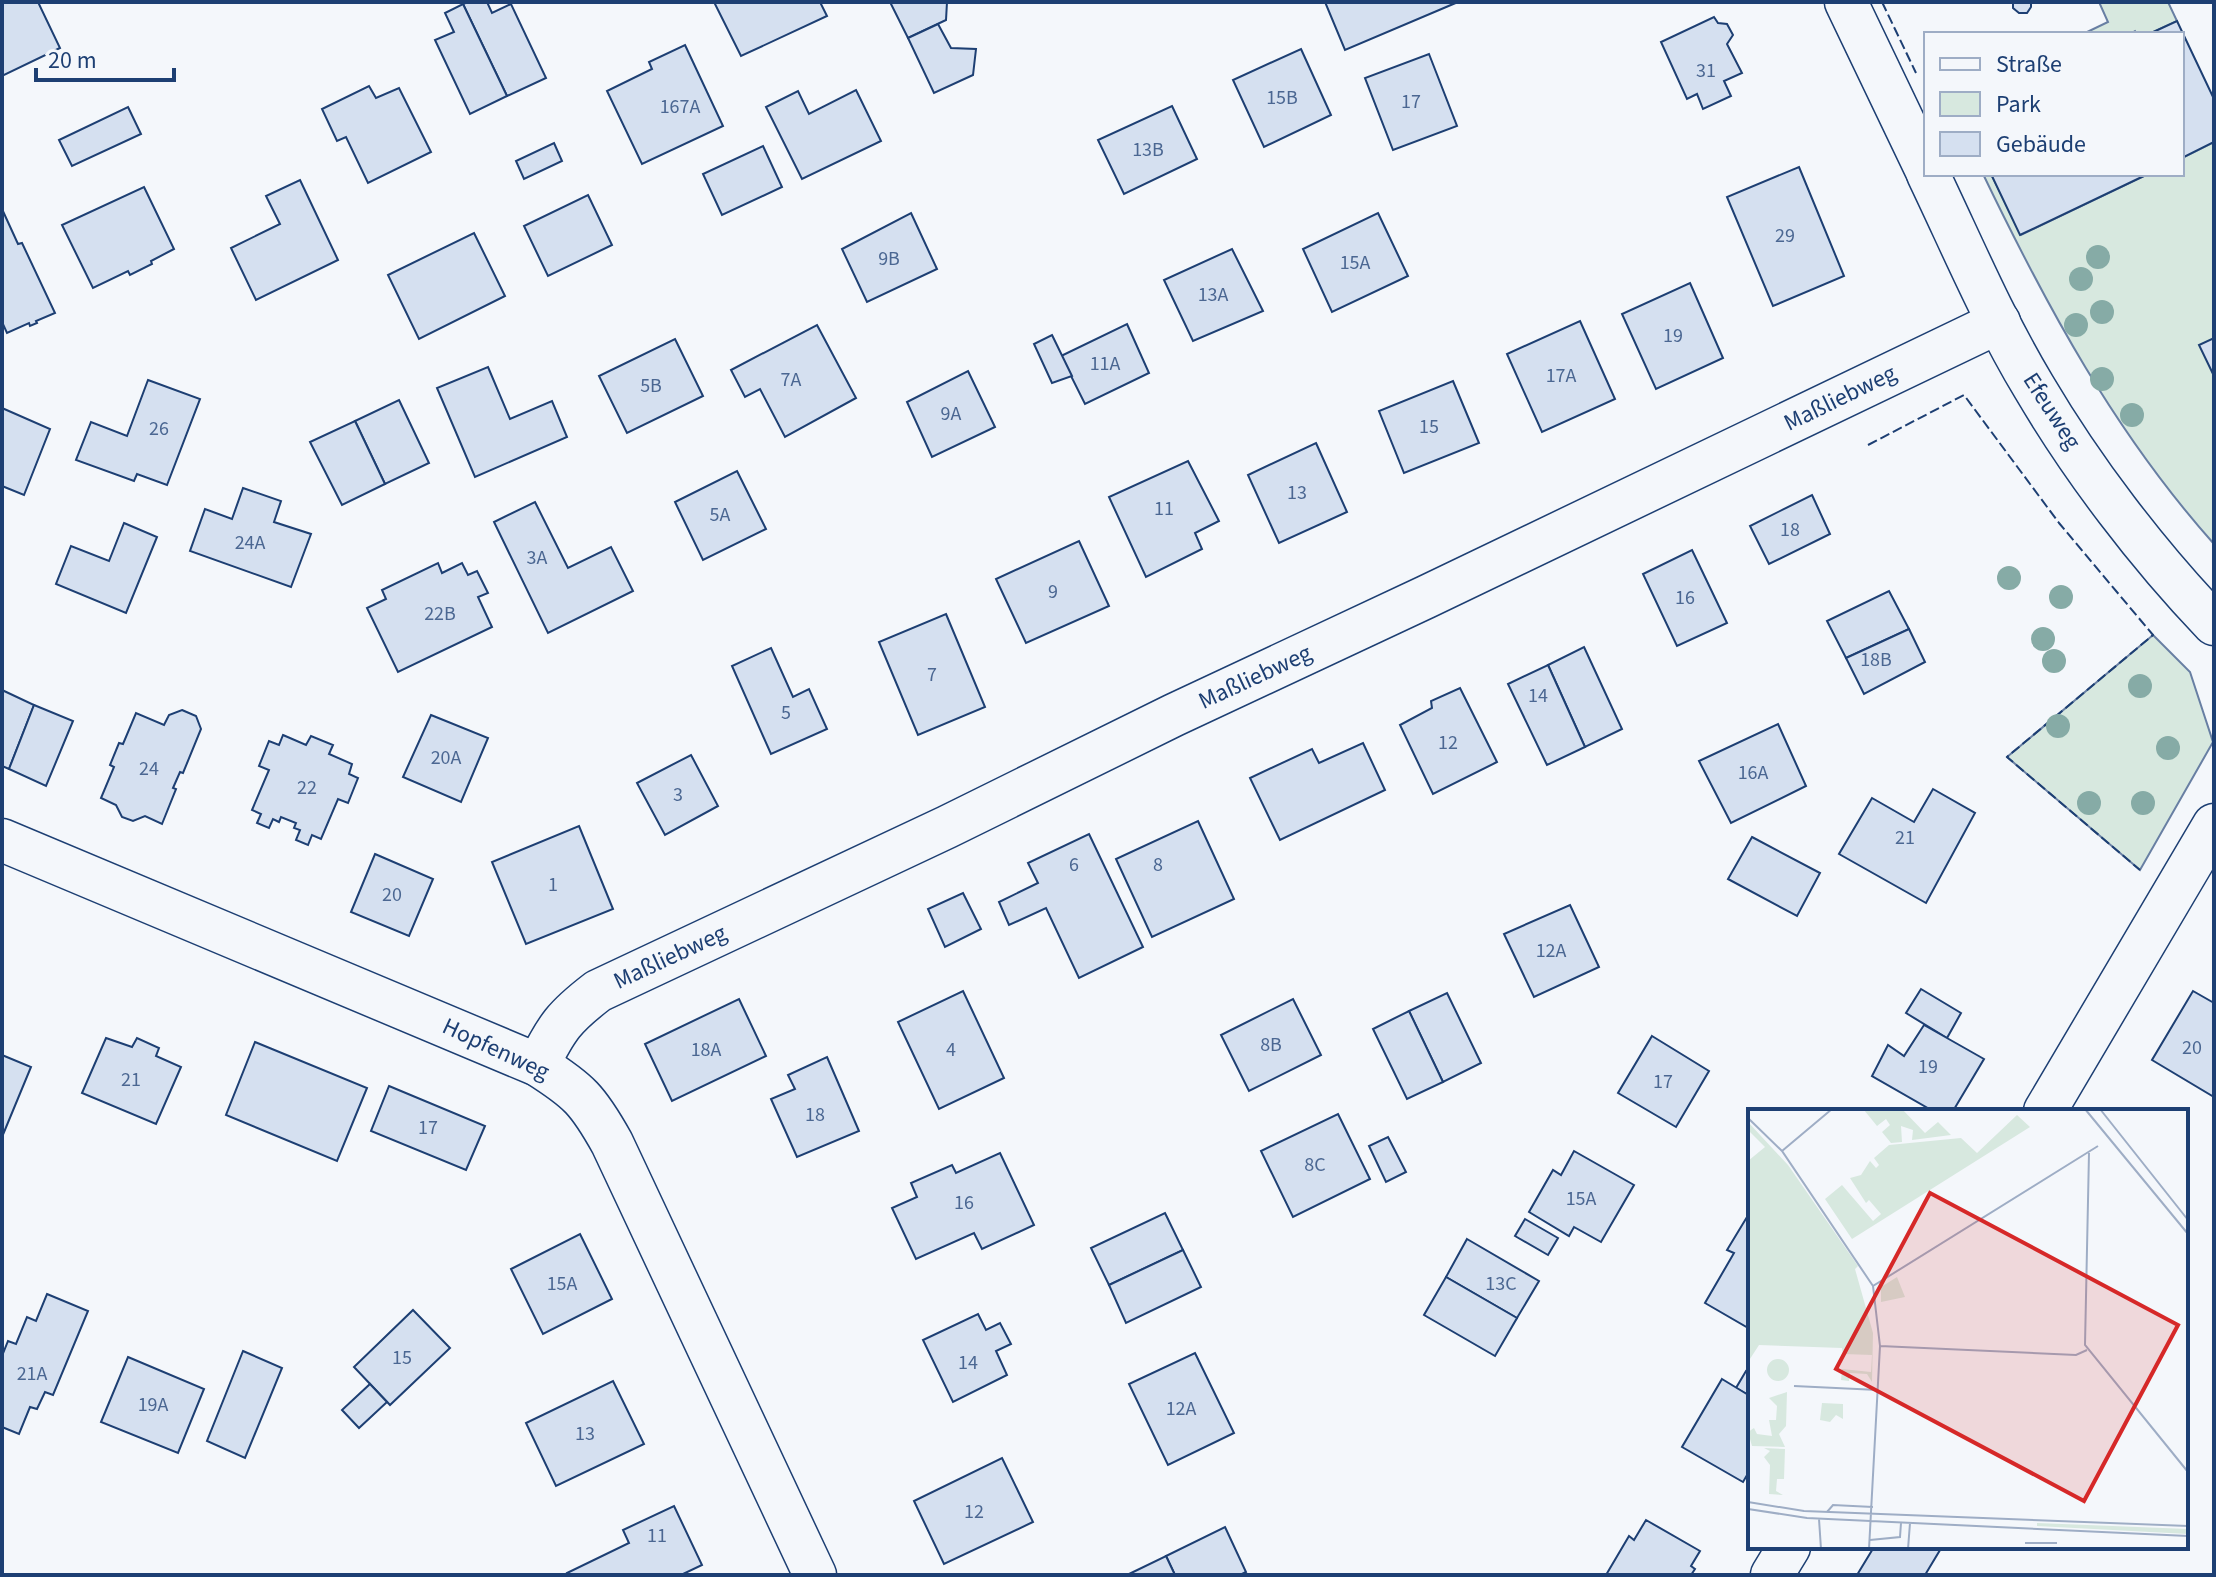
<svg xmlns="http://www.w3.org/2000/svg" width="2216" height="1577" font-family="'Source Sans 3',sans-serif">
<rect width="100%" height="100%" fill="#f4f7fb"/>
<!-- green -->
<g fill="#d7e8df" stroke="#687fa3" stroke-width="2">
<path d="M2099 2H2168L2177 21 2149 34H2137L2135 31 2130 34H2083L2108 22Z"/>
<path d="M2214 142V544C2115 433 2047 307 1983 174H1991L2021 235 2148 174H2182V158Z"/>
<path d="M2153 635 2190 672 2213 742 2140 870 2007 757Z"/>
</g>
<!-- building -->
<g fill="#d5e0f0" stroke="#1d3f73" stroke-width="2">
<path d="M2 2H38L60 48 2 76Z"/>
<path d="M468 2H487L492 13 511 4 546 78 507 96 463 4Z"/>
<path d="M714 2H820L827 16 741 56Z"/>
<path d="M890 2H947L946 20 908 38Z"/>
<path d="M1325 2H1458L1345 50Z"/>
<path d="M2013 2H2031V7L2027 13H2019L2013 8Z"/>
<path d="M463 4 507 96 470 114 435 40 454 32 445 13Z"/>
<path d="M1714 17 1718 23 1727 24 1733 35 1727 44 1742 73 1724 81 1731 96 1703 109 1697 94 1687 99 1661 42Z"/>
<path d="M2177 21 2214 99V142L2182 158V34H2149Z"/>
<path d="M938 24 951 48 976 49 973 75 934 93 908 38Z"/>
<path d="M685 45 723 126 642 164 607 91 652 69 649 62Z"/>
<path d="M1301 49 1331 115 1264 147 1233 80Z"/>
<path d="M1429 54 1457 126 1393 150 1365 78Z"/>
<path d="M369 86 376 98 399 88 431 152 368 183 346 137 337 141 322 109Z"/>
<path d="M856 90 881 141 802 179 766 107 798 91 809 114Z"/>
<path d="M1172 106 1197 159 1124 194 1098 140Z"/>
<path d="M128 107 141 134 72 166 59 140Z"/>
<path d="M554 143 562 161 524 179 516 161Z"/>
<path d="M763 146 782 187 722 215 703 174Z"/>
<path d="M1799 167 1844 276 1773 306 1727 197Z"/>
<path d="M1991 174H2148L2020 235Z"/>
<path d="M300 180 338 260 256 300 231 248 280 224 266 196Z"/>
<path d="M144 187 174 249 151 261 152 264 130 275 128 271 93 288 62 225Z"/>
<path d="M588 195 612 245 548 276 524 226Z"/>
<path d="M2 209 18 244 22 243 55 313 36 321 37 323 30 326 29 323 7 333 2 322Z"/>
<path d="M911 213 937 269 867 302 842 249Z"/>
<path d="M1378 213 1408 276 1332 312 1303 249Z"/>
<path d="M474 233 505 296 419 339 388 275Z"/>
<path d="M1232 249 1263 311 1193 341 1164 280Z"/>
<path d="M1690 283 1723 358 1656 389 1622 314Z"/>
<path d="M1580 321 1615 399 1542 432 1507 354Z"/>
<path d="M1127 324 1149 373 1085 404 1061 356Z"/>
<path d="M817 325 856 398 785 437 760 389 745 397 731 370Z"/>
<path d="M1052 335 1072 376 1052 383 1034 344Z"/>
<path d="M2214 338V376L2199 345Z"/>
<path d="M675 339 703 396 627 433 599 376Z"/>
<path d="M488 367 510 419 552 401 567 437 475 477 437 388Z"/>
<path d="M968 371 995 427 932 457 907 402Z"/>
<path d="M148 380 200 399 167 485 137 474 134 481 76 460 91 422 127 436Z"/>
<path d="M1453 381 1479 443 1404 473 1379 411Z"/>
<path d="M399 400 429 463 385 484 355 421Z"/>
<path d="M2 408 50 429 24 495 2 486Z"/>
<path d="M355 421 385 484 342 505 310 442Z"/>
<path d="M1316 443 1347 512 1279 543 1248 475Z"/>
<path d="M1188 461 1219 521 1195 533 1202 549 1146 577 1109 497Z"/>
<path d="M737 471 766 529 703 560 675 502Z"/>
<path d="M243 488 281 501 274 522 311 534 291 587 190 551 205 509 232 519Z"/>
<path d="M1812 495 1830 534 1769 564 1750 526Z"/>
<path d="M535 502 568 568 611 547 633 591 548 633 494 522Z"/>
<path d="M124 523 157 537 126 613 56 584 71 546 109 561Z"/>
<path d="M1079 541 1109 606 1026 643 996 579Z"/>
<path d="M1692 550 1727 623 1677 646 1643 574Z"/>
<path d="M438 563 442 573 462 563 468 575 477 571 488 593 478 597 492 627 398 672 367 608 386 599 382 590Z"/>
<path d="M1889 591 1909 629 1846 658 1827 621Z"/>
<path d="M946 614 985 707 918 735 879 642Z"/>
<path d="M1909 629 1925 662 1864 694 1846 658Z"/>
<path d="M1584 647 1622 729 1585 747 1548 665Z"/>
<path d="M771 648 793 697 809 689 827 729 771 754 732 666Z"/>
<path d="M1548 665 1585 747 1547 765 1508 684Z"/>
<path d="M1460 688 1497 762 1433 794 1400 725 1432 708 1431 701Z"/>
<path d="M2 690 34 705 9 769 2 766Z"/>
<path d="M34 705 73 721 46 786 9 769Z"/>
<path d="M182 710 196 716 201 729 183 773 180 772 173 788 176 789 162 824 145 816 133 821 122 817 116 805 101 798 114 767 110 765 119 743 123 744 136 713 164 725 169 715Z"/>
<path d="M431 715 488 738 461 802 403 777Z"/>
<path d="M1778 724 1806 786 1731 823 1699 761Z"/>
<path d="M283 735 306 745 311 736 333 745 329 754 352 764 349 774 358 778 348 803 338 799 321 839 312 835 308 845 296 840 300 830 294 828 296 823 281 817 279 822 273 819 269 828 257 823 261 814 252 810 269 770 259 766 269 741 279 745Z"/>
<path d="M1363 743 1385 790 1280 840 1250 778 1312 749 1319 763Z"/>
<path d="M691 755 718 806 665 835 637 783Z"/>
<path d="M1933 789 1975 813 1926 903 1839 854 1872 798 1914 822Z"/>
<path d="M1198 821 1234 899 1152 937 1116 859Z"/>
<path d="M579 826 613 909 526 944 492 862Z"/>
<path d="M1089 834 1143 947 1079 978 1046 908 1009 925 999 902 1038 883 1028 863Z"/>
<path d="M1752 837 1820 873 1797 916 1728 879Z"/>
<path d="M375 854 433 879 409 936 351 912Z"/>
<path d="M963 893 981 929 945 947 928 909Z"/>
<path d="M1570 905 1599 967 1534 997 1504 934Z"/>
<path d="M1921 989 1961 1013 1947 1038 1906 1013Z"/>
<path d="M963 991 1004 1078 939 1109 898 1022Z"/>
<path d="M2193 991 2214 1003V1097L2152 1060Z"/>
<path d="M1447 993 1481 1063 1443 1082 1409 1011Z"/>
<path d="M739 999 766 1056 672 1101 645 1044Z"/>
<path d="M1293 999 1321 1055 1249 1091 1221 1035Z"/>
<path d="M1409 1011 1443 1082 1407 1099 1373 1029Z"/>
<path d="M1924 1025 1984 1059 1953 1111H1933L1872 1076 1888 1045 1904 1056Z"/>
<path d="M1652 1036 1709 1071 1676 1127 1618 1093Z"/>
<path d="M106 1038 132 1047 137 1038 159 1048 156 1056 181 1067 156 1124 82 1093Z"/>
<path d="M255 1042 367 1088 337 1161 226 1115Z"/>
<path d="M2 1055 31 1067 2 1137Z"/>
<path d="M827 1057 859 1131 797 1157 771 1099 795 1089 788 1075Z"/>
<path d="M389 1086 485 1126 466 1170 371 1131Z"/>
<path d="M1338 1114 1370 1179 1293 1217 1261 1151Z"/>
<path d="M1388 1137 1406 1172 1386 1182 1369 1146Z"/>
<path d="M1574 1151 1634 1185 1601 1242 1574 1227 1569 1236 1529 1212 1553 1170 1561 1175Z"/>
<path d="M1000 1153 1034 1225 982 1249 974 1233 916 1259 892 1208 917 1197 911 1183 952 1165 956 1173Z"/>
<path d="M1750 1212V1329L1705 1303 1734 1253 1727 1250Z"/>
<path d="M1165 1213 1183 1250 1109 1285 1091 1248Z"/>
<path d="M1525 1219 1558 1238 1548 1255 1515 1236Z"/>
<path d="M580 1234 612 1299 543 1334 511 1269Z"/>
<path d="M1467 1239 1539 1281 1517 1318 1446 1277Z"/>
<path d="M1183 1250 1201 1287 1126 1323 1109 1285Z"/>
<path d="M1446 1277 1517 1318 1495 1356 1424 1315Z"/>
<path d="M47 1294 88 1311 53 1395 45 1392 37 1409 30 1407 19 1434 2 1427V1356L8 1341 16 1344 27 1317 36 1321Z"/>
<path d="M413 1310 450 1348 390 1405 354 1367Z"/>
<path d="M978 1314 986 1330 1000 1323 1011 1344 996 1351 1007 1375 953 1402 923 1340Z"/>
<path d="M243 1351 282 1368 245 1458 207 1441Z"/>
<path d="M1195 1353 1234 1433 1168 1465 1129 1384Z"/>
<path d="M128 1357 204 1389 178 1453 101 1422Z"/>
<path d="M1746 1371 1750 1373V1396L1736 1388Z"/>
<path d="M1722 1379 1750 1396V1470L1743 1482 1682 1447Z"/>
<path d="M613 1381 644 1444 556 1486 526 1423Z"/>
<path d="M370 1384 387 1402 359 1428 342 1410Z"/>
<path d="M1002 1458 1033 1522 944 1564 914 1501Z"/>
<path d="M674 1506 702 1565 681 1575H568L567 1573 629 1543 623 1530Z"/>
<path d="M1646 1520 1700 1551 1691 1566 1695 1569 1691 1575H1606L1629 1536 1634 1540Z"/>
<path d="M1225 1527 1246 1572 1240 1575H1175L1166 1556Z"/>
<path d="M1874 1547H1935L1940 1550 1925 1575H1857Z"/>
<path d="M1166 1556 1175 1575H1127Z"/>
</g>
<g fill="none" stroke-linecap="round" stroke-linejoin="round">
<!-- minor casing -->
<g stroke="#1d3f73" stroke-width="45">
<g id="minor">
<path d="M1846 2 1926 169"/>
<path d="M1928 174C1962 245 1993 319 2034 387 2083 470 2147 554 2214 624"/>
<path d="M2 840 538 1065C579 1091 588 1100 612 1143L815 1575"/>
<path d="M538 1065C557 1027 564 1017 598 991L947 827 1174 715 1426 597 1999 322"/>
<path d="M2045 1111 2214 825"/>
<path d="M1772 1575 1789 1547"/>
</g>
</g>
<!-- minor -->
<use href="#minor" stroke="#f4f7fb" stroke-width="42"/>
<!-- fence -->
<g stroke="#1d3f73" stroke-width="2" stroke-dasharray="10 4" stroke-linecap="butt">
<path d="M1882 2 1916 73"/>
<path d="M1868 445 1964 395 2059 523 2153 635 2007 757 2140 870"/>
</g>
</g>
<!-- trees -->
<g fill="#86aba6">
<circle cx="2098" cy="257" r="12"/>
<circle cx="2081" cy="279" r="12"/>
<circle cx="2102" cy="312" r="12"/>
<circle cx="2076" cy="325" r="12"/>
<circle cx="2102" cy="379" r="12"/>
<circle cx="2132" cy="415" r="12"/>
<circle cx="2009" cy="578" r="12"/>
<circle cx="2061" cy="597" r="12"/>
<circle cx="2043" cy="639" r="12"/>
<circle cx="2054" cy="661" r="12"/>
<circle cx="2140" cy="686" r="12"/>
<circle cx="2058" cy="726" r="12"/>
<circle cx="2168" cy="748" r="12"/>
<circle cx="2089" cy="803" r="12"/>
<circle cx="2143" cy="803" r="12"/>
</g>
<g text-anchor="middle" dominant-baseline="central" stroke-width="6" stroke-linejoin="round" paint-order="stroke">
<!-- number labels -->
<g font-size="20" fill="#4b6792">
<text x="1706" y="71">31</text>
<text x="1282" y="98">15B</text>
<text x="1411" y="102">17</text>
<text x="680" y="107">167A</text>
<text x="1148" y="150">13B</text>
<text x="1785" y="236">29</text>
<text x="889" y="259">9B</text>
<text x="1355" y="263">15A</text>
<text x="1213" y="295">13A</text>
<text x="1673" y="336">19</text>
<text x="1105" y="364">11A</text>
<text x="1561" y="376">17A</text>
<text x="791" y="380">7A</text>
<text x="651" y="386">5B</text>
<text x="951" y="414">9A</text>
<text x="1429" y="427">15</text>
<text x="159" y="429">26</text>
<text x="1297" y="493">13</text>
<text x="1164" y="509">11</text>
<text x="720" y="515">5A</text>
<text x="1790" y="530">18</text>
<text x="250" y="543">24A</text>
<text x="537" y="558">3A</text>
<text x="1053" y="592">9</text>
<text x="1685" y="598">16</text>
<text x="440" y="614">22B</text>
<text x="1876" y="660">18B</text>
<text x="932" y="675">7</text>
<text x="1538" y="696">14</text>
<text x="786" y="713">5</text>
<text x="1448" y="743">12</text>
<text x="446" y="758">20A</text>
<text x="149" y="769">24</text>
<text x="1753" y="773">16A</text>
<text x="307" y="788">22</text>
<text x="678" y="795">3</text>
<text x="1905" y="838">21</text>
<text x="1074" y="865">6</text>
<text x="1158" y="865">8</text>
<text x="553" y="885">1</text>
<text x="392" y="895">20</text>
<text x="1551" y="951">12A</text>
<text x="1271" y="1045">8B</text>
<text x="2192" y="1048">20</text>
<text x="706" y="1050">18A</text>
<text x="951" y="1050">4</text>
<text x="1928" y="1067">19</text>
<text x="131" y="1080">21</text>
<text x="1663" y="1082">17</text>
<text x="815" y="1115">18</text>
<text x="428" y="1128">17</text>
<text x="1315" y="1165">8C</text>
<text x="1581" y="1199">15A</text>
<text x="964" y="1203">16</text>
<text x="562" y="1284">15A</text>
<text x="1501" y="1284">13C</text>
<text x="402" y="1358">15</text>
<text x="968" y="1363">14</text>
<text x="32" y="1374">21A</text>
<text x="153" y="1405">19A</text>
<text x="1181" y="1409">12A</text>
<text x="585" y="1434">13</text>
<text x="974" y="1512">12</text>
<text x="657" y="1536">11</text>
</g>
<!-- street labels -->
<g font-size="24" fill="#1d3f73" stroke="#f4f7fb">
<text transform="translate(1840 398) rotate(-26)">Maßliebweg</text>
<text transform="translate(2052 411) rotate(57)">Efeuweg</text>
<text transform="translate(1255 677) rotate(-25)">Maßliebweg</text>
<text transform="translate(670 957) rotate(-25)">Maßliebweg</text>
<text transform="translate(496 1049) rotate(25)">Hopfenweg</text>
</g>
</g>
<!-- overview -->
<g transform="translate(1748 1109)">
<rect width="440" height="440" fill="#f4f7fb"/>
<path d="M154 0 177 24 190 13 203 26 164 31 165 21 153 17 154 33 143 34 134 23 142 16 138 10 129 17 116 1ZM269 6 282 18 104 130 77 90 94 76 125 112 133 105 121 91 118 94 102 69 113 66 122 52 128 59 131 56 126 49 141 36 213 29 229 44ZM0 13 40 56 110 157 107 160 125 224 124 273 119 265 102 264 101 272 93 271 94 260 123 263 124 246 95 245 94 239 11 236 0 253V52L17 38 0 21ZM149 168 157 188 133 193V178ZM19 261a11 11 0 1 1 22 0a11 11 0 1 1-22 0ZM39 283 38 317 31 325 37 338 4 337 0 323 6 319 9 325 24 327 21 311H28L29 297 21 289ZM74 294 95 295V310L88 306 82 313 72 311ZM16 339 37 340 36 370H29L28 382 35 386 21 385 22 356 16 348 22 342ZM289 414 440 420V425L289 417Z" fill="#d7e8df"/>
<path fill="none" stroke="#9eadc5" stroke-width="2" d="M337 0 440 125M352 0 440 111M0 9 34 42 125 177M34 42 84 0M341 44 337 236 440 363M132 237 328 246 339 241M46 277 130 281M0 393 56 402 440 417M0 400 59 409 440 427M79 403 85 396 125 398M71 410 73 440M122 431 152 428 153 414M277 434H309M121 440 132 237 125 177 350 37M160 440 162 414"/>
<path fill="#d62828" fill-opacity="0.15" stroke="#d62828" stroke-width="4" d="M182 84 430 216 336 392 88 260Z"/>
<rect width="440" height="440" fill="none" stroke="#1d3f73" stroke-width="4"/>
</g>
<!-- border -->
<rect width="2216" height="1577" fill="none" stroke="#1d3f73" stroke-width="8"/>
<!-- legend -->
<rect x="1924" y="32" width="260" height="144" fill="#f4f7fb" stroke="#9eadc5" stroke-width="2"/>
<rect x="1940" y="58" width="40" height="12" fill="#f4f7fb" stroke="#9eadc5" stroke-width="2"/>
<text x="1996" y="72" font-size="24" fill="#1d3f73">Straße</text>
<rect x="1940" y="92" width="40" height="24" fill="#d7e8df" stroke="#9eadc5" stroke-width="2"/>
<text x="1996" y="112" font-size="24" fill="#1d3f73">Park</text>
<rect x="1940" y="132" width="40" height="24" fill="#d5e0f0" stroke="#9eadc5" stroke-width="2"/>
<text x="1996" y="152" font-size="24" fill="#1d3f73">Gebäude</text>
<!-- scale -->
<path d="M36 68v12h138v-12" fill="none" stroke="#1d3f73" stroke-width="4"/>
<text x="48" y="68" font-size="24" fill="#1d3f73" stroke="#f4f7fb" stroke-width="6" paint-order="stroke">20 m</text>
</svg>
